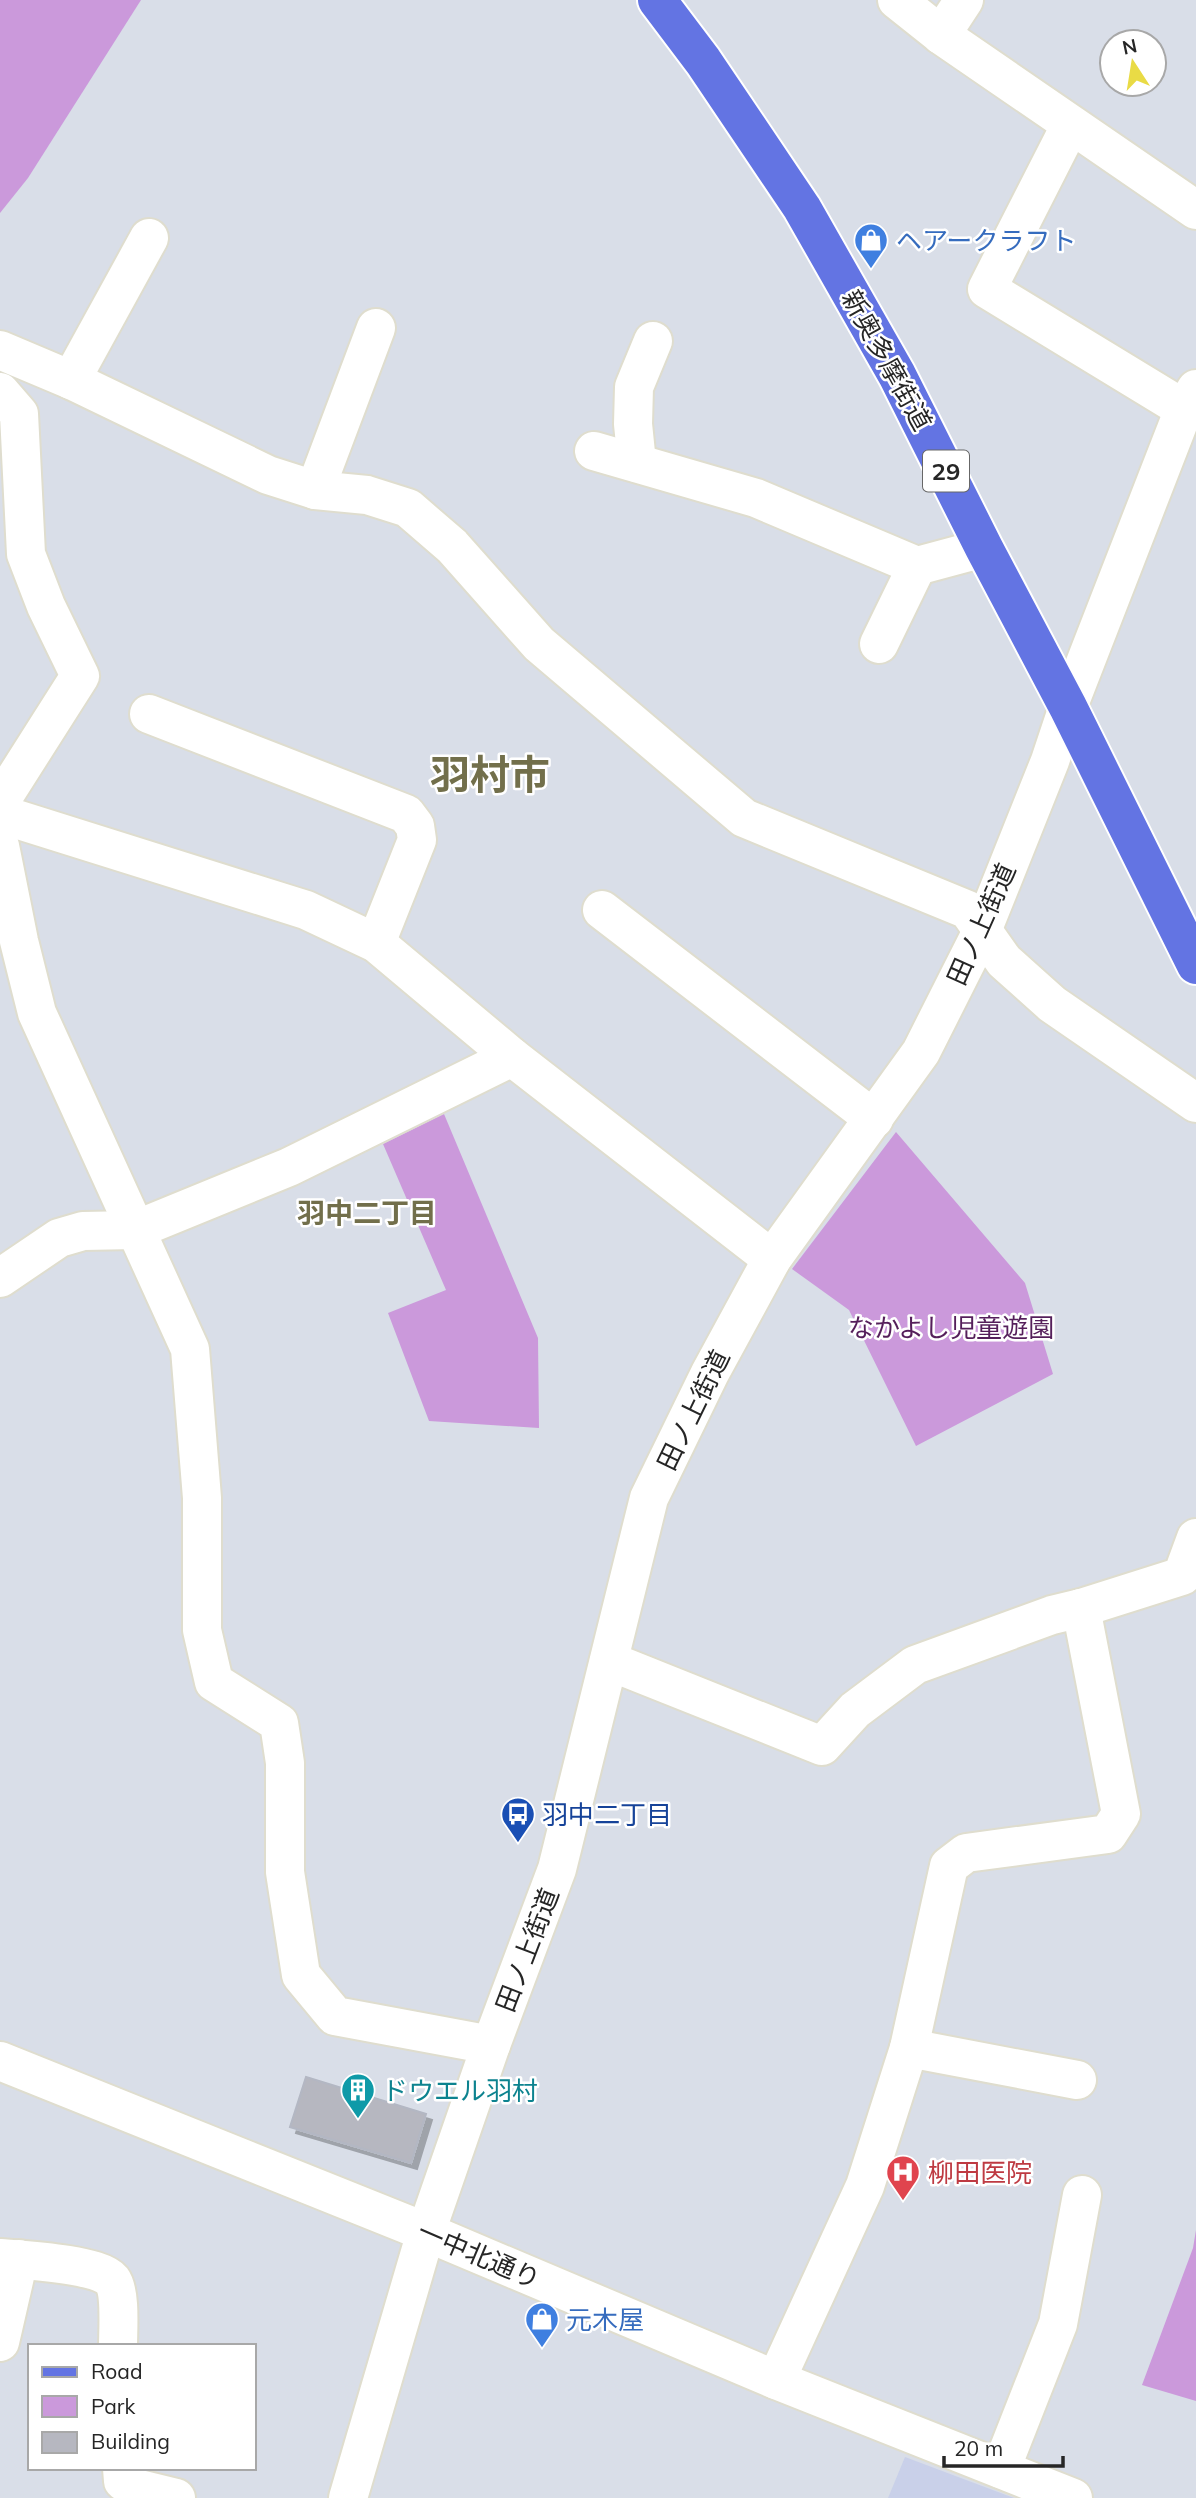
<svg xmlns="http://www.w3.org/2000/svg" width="1196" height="2498" font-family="Mulish,'Noto Sans JP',sans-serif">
<defs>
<filter id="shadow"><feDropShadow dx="6" dy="6" stdDeviation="0" flood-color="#0004"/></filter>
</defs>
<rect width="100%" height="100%" fill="#d9dee8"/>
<!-- education -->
<path fill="#c9d0e9" d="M905 2457 1014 2498H888Z"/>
<!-- green -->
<g fill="#cb99db">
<path d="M0 0H141L28 178 0 213Z"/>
<path d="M444 1114 538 1338 539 1428 429 1421 388 1313 446 1290 383 1144Z"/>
<path d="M896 1132 1025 1283 1053 1374 916 1446 849 1310 792 1269Z"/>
<path d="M1196 2230V2401L1142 2385 1193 2248Z"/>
</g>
<!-- building -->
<path fill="#b6b7c0" stroke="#b3b7c3" stroke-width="2" filter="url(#shadow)" d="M306 2077 426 2114 411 2163 290 2127Z"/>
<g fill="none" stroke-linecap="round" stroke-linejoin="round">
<!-- minor casing -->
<g stroke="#dfddce" stroke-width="42">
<g id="minor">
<path d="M897 0 941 35 1196 210"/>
<path d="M941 35 964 0"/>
<path d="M1070 126 987 289 1184 409"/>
<path d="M376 328 315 490 367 495 408 508 452 546 539 644 744 818 968 910 1004 961 1052 1004 1196 1103"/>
<path d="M0 350 71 380 268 475 315 490"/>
<path d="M71 380 149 238"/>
<path d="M0 392 19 414 26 554 46 606 80 676 0 802"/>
<path d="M594 451 756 498 917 566 984 548"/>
<path d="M637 463 633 424 634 387 653 341"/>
<path d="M879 644 917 566"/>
<path d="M149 714 406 814 415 826 417 840 376 943"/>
<path d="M0 814 306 910 376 943 512 1057 772 1259"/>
<path d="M0 846 19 941 37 1013 190 1349 202 1498V1630L214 1682 279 1723 285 1763V1872L301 1975 335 2016 491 2045"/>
<path d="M602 910 874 1119"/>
<path d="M0 1278 59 1238 83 1231 135 1230 289 1167 512 1057"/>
<path d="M609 1661 822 1746 855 1710 915 1665 1052 1615 1081 1608 1182 1576 1196 1538"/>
<path d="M909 2048 1077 2080"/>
<path d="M0 2061 426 2232 776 2380 1073 2498"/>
<path d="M0 2258C23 2260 99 2264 112 2280 121 2292 118 2330 118 2346"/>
<path d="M0 2342 19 2259"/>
<path d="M776 2380 865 2186 909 2048 949 1866 966 1853 1108 1834 1121 1814 1081 1608"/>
<path d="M122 2468 123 2481 131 2487 176 2498"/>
<path d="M1001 2469 1058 2324 1082 2195"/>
<path d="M348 2498 426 2232 491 2045 557 1869 649 1498 710 1373 772 1259 921 1052 982 931 1050 761 1068 707 1184 409 1196 389"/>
</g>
</g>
<!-- major casing -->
<g stroke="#fff" stroke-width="42">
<path id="major" d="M657 0 703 61 802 208 897 375 984 548 1068 707 1196 965"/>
</g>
<!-- minor -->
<use href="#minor" stroke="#fff" stroke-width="38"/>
<!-- major -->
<use href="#major" stroke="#6374e3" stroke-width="38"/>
</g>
<!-- icons -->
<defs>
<g id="shop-pin" transform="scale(1.75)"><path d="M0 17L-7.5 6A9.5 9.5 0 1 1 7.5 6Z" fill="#3f7fe0" stroke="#fff"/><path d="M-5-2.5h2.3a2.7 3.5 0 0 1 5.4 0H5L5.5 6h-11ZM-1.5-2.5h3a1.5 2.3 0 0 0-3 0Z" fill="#fff"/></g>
<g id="bus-pin" transform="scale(1.75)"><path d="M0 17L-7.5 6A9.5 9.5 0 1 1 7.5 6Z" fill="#1a4fb4" stroke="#fff"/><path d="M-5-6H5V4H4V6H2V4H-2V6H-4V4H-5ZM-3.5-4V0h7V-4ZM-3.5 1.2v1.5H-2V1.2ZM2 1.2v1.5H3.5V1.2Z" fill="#fff"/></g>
<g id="building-pin" transform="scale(1.75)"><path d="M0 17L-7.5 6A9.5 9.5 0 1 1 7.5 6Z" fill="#0f9aa8" stroke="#fff"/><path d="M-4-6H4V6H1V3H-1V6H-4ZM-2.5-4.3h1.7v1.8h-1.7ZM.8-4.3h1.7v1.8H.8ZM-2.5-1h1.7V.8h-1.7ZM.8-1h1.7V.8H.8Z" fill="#fff"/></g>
<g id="hospital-pin" transform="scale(1.75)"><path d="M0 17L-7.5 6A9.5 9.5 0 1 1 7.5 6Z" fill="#e0444e" stroke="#fff"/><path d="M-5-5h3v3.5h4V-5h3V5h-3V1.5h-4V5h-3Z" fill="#fff"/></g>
</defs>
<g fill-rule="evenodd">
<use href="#shop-pin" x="871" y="240"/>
<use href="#bus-pin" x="518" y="1814"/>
<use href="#building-pin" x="358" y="2090"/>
<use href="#hospital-pin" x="903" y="2172"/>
<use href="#shop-pin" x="542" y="2319"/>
</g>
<g text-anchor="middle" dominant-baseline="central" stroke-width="5" stroke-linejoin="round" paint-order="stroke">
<!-- shield labels -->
<rect fill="#fff" stroke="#676767" stroke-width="2" x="923" y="450.5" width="46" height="41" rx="5"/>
<g font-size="24" font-weight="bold" fill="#262626">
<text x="946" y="471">29</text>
</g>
<!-- shop labels -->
<g font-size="26" fill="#366cbe" stroke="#fff" text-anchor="start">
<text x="896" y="240">ヘアークラフト</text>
<text x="566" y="2319">元木屋</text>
</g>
<!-- street labels -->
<g font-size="26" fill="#262626" stroke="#fff">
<text transform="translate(887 360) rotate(61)">新奥多摩街道</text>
<text transform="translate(981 924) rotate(-66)">田ノ上街道</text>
<text transform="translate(693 1410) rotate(-64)">田ノ上街道</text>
<text transform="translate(527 1950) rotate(-69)">田ノ上街道</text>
<text transform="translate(479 2255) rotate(23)">一中北通り</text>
</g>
<!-- park labels -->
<g font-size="26" fill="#551f5b" stroke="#fff">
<text x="951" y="1327">なかよし児童遊園</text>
</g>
<!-- transit labels -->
<g font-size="26" fill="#164399" stroke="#fff" text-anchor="start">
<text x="542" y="1814">羽中二丁目</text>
</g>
<!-- culture labels -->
<g font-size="26" fill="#0d838f" stroke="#fff" text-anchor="start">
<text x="382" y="2090">ドウエル羽村</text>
</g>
<!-- health labels -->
<g font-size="26" fill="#be3a42" stroke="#fff" text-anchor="start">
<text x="928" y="2172">柳田医院</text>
</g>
<!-- neighbourhood labels -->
<g font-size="28" font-weight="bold" fill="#726f4b" stroke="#fff">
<text x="367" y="1212">羽中二丁目</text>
</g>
<!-- town labels -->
<g font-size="40" font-weight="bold" fill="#726f4b" stroke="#fff">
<text x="490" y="774">羽村市</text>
</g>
</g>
<!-- legend -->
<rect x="28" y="2344" width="228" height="126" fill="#ffffff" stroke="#a8a8a8" stroke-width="2"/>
<rect x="42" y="2367" width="35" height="10" fill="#6374e3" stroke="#a8a8a8" stroke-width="2"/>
<text x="91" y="2379" font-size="21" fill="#262626">Road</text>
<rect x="42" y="2396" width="35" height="21" fill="#cb99db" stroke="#a8a8a8" stroke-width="2"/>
<text x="91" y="2414" font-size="21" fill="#262626">Park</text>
<rect x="42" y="2432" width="35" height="21" fill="#b6b7c0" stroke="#a8a8a8" stroke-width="2"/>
<text x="91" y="2449" font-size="21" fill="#262626">Building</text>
<!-- north arrow -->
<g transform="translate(1133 63) rotate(348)"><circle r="33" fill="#ffffff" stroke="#a8a8a8" stroke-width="2"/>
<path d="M0-5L12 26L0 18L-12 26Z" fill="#e9db45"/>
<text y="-10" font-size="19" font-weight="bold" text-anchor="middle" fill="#262626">N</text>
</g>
<!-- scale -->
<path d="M944 2456v10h119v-10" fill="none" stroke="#262626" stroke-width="3.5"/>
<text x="954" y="2456" font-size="21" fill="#262626" stroke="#ffffff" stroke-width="5" paint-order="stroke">20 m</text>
</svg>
